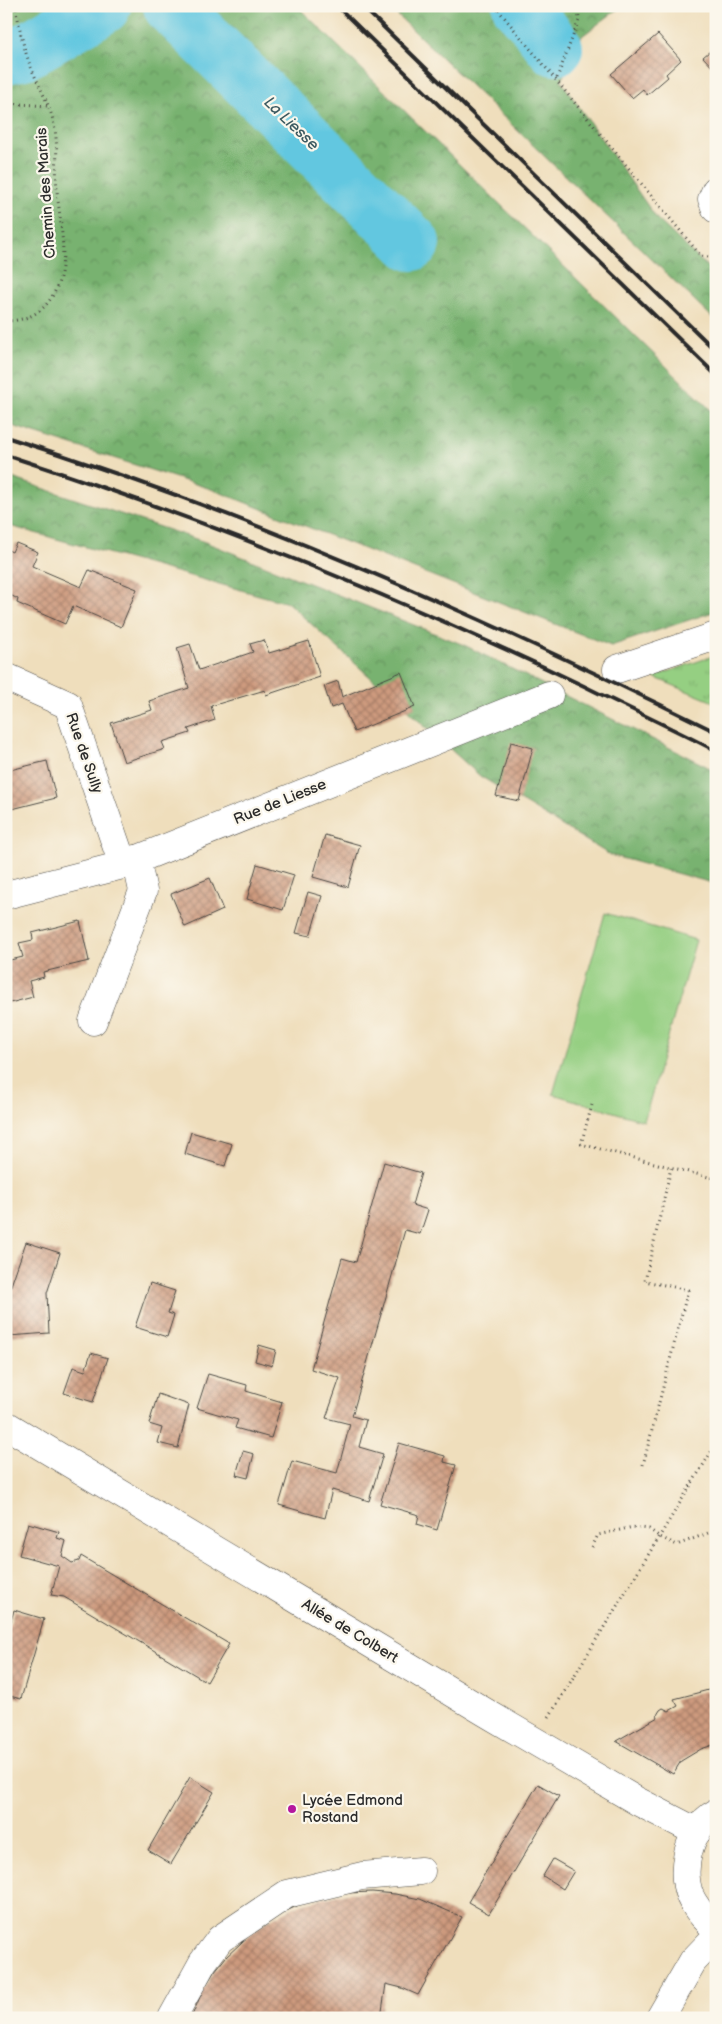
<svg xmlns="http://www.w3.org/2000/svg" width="722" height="2024" font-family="'Balsamiq Sans',sans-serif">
<defs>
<pattern id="grass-tufts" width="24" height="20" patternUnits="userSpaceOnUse" patternTransform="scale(1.25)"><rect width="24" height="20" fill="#95cf82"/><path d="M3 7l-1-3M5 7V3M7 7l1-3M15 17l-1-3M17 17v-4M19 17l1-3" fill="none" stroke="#81b270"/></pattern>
<pattern id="forest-crowns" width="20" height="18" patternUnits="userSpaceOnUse" patternTransform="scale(1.25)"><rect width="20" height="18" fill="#78b270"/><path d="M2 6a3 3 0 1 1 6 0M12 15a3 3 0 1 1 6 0" fill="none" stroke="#63915c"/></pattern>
<pattern id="building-cross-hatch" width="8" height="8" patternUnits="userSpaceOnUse" patternTransform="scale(1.25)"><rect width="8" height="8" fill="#cd9a7e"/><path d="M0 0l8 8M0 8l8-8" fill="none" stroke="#a77e67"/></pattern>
</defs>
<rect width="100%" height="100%" fill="#fbf7ec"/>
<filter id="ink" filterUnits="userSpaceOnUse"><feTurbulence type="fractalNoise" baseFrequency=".02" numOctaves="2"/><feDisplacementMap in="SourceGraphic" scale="10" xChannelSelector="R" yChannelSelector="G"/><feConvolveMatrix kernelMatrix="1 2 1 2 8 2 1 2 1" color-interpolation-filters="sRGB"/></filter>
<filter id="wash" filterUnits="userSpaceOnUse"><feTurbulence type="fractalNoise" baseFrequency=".0096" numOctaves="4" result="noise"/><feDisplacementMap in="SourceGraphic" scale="20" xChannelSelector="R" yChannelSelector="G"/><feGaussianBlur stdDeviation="1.12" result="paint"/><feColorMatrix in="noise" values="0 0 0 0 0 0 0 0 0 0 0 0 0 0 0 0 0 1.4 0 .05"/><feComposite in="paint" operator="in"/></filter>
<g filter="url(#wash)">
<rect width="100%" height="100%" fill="#efdebc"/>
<!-- grass -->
<path fill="url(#grass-tufts)" stroke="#607d56" d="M716 655V703L653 677Z"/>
<!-- forest -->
<g fill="url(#forest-crowns)" stroke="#526e4e">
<path d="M6 6H297L716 415V611L611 646 211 489 6 424Z"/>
<path d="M388 6H622L582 36 561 81 657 219 716 275V321Z"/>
<path d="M6 476 205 542 464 645 716 771V884L610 855 480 776 288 603 6 525Z"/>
</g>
<!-- pitch -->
<path fill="#95cf82" stroke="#607d56" d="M605 913 696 940 644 1121 553 1094Z"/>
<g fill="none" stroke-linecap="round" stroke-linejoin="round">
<!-- river -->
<g stroke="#62c7e0" stroke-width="56">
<path d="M171 6 412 243"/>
<path d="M520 6 532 19 555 48"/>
<path d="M6 56 24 52 103 6"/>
</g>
</g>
<g id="blocks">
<!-- building -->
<g fill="url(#building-cross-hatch)">
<path d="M658 34 681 60 666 74 668 77 647 95 643 89 632 98 611 74Z"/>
<path d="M716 46V71L703 57Z"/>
<path d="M16 543 38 552 32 566 81 587 89 570 137 589 121 627 73 606 65 624 17 603 18 599 6 593V549L12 552Z"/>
<path d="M264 640 269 653 309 641 320 677 266 695 265 690 211 706 215 720 188 729 190 733 162 742 165 749 124 762 111 723 152 710 149 701 189 688 177 648 190 644 199 670 253 652 250 644Z"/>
<path d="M401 672 415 707 354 732 342 704 331 708 324 686 338 681 342 697Z"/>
<path d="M511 742 533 748 519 801 496 796Z"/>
<path d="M47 761 56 798 8 810 11 821 6 822V771Z"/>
<path d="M325 835 360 845 348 887 313 877Z"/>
<path d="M257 864 294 875 283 910 247 899Z"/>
<path d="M210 878 223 910 185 927 171 894Z"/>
<path d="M308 892 322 896 310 936 296 933Z"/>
<path d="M80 921 89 961 43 972 44 977 29 981 33 997 6 1004V961L23 957 19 943 33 940 32 933Z"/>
<path d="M191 1132 232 1144 225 1166 185 1154Z"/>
<path d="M384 1162 421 1173 412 1205 428 1210 420 1234 405 1230 352 1416 366 1420 359 1447 383 1454 369 1501 332 1490 325 1518 279 1505 292 1461 337 1473 350 1424 326 1418 340 1378 311 1369 342 1258 356 1262Z"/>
<path d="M26 1242 60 1253 47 1293 49 1333 9 1336 7 1297Z"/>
<path d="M150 1283 175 1291 168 1313 174 1315 167 1337 135 1327Z"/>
<path d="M259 1345 276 1350 272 1366 255 1361Z"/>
<path d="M91 1353 108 1358 93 1402 64 1393 73 1367 85 1371Z"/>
<path d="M208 1374 247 1385 246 1391 282 1402 271 1438 235 1428 238 1420 197 1408Z"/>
<path d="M158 1394 189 1405 178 1448 158 1443 162 1428 149 1424Z"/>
<path d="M399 1443 445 1456 444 1462 456 1465 437 1530 417 1524 419 1515 380 1504Z"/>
<path d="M243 1451 254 1454 248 1478 236 1475Z"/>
<path d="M28 1523 59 1532 57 1538 66 1541 62 1556 72 1563 79 1561 81 1556 229 1644 207 1682 64 1597 51 1595 59 1566 19 1555Z"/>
<path d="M14 1610 44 1619 21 1699 6 1695V1640Z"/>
<path d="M716 1688V1744L701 1749 681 1761 673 1774 616 1741 658 1717 657 1715 660 1710 663 1708 669 1711 678 1706 674 1699Z"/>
<path d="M190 1777 214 1792 171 1864 148 1850Z"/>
<path d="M538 1784 559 1796 489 1914 468 1902Z"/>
<path d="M553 1859 574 1871 563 1889 543 1876Z"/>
<path d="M372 1892 395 1894 420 1899 462 1917 418 1995 402 1988 386 1984 381 2018H191L203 1990 214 1972 226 1957 257 1928 276 1916 301 1904 347 1893Z"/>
</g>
</g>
</g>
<g filter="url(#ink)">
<use href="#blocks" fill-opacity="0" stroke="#484641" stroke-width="1"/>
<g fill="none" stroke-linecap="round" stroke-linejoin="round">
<!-- minor casing -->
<g stroke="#484641" stroke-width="29">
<g id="minor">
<path d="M716 190 712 199 716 209"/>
<path d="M617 669 716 636"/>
<path d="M6 677 68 705 123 865"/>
<path d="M6 895 123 865 549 695"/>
<path d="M93 1021 143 891 136 859"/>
<path d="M6 1425 490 1715 637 1801 697 1832"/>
<path d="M716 1813C688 1828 677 1875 693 1902 699 1912 707 1921 716 1928"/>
<path d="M172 2018 203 1962 220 1939 287 1894 362 1876 421 1871"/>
<path d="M660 2018 693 1961 716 1937"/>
</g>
</g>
<!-- path -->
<g stroke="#484641" stroke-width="3" stroke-dasharray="1 4" stroke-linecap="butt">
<path d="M495 6 701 256 716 258"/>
<path d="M557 78 579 20 578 6"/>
<path d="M6 103 48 106"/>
<path d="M6 321C20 321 35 316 44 307 74 275 60 229 57 190 55 169 59 146 54 125 50 104 38 85 30 65 23 46 19 27 16 6"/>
<path d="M592 1105 581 1144 716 1179"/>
<path d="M643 1465 688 1290 645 1281 671 1168"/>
<path d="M592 1547 598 1535 633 1527 649 1529 660 1537 677 1545 716 1530"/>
<path d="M549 1717 716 1444"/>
</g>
<!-- minor -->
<use href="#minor" stroke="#fff" stroke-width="28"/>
<!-- rail -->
<g stroke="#2b2b2b" stroke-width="4">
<path d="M337 6 716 375"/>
<path d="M362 6 716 351"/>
<path d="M6 437C251 514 486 618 716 732"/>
<path d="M6 455C204 519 396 596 584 686 628 708 672 728 716 751"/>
</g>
</g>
</g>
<!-- markers -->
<circle fill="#b5179e" stroke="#fbf7ec" stroke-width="2" cx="292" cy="1809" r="5"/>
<g text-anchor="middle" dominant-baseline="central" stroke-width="4.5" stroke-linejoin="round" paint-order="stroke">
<!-- street labels -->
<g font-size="15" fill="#2b2b2b" stroke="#fbf7ec">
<text transform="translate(46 193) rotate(-94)">Chemin des Marais</text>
<text transform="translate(84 753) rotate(71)">Rue de Sully</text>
<text transform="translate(280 802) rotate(-22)">Rue de Liesse</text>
<text transform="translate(350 1631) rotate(31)">Allée de Colbert</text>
</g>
<!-- poi labels -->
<g font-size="15" fill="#2b2b2b" stroke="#fbf7ec" text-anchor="start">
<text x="302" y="1800">Lycée Edmond<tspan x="302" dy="17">Rostand</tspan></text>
</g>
<!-- water labels -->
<g font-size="16" font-style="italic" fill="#3c5a61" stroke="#fbf7ec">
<text transform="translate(291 124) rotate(44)">La Liesse</text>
</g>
</g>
<!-- margin -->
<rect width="722" height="2024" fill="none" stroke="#fbf7ec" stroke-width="25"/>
</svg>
